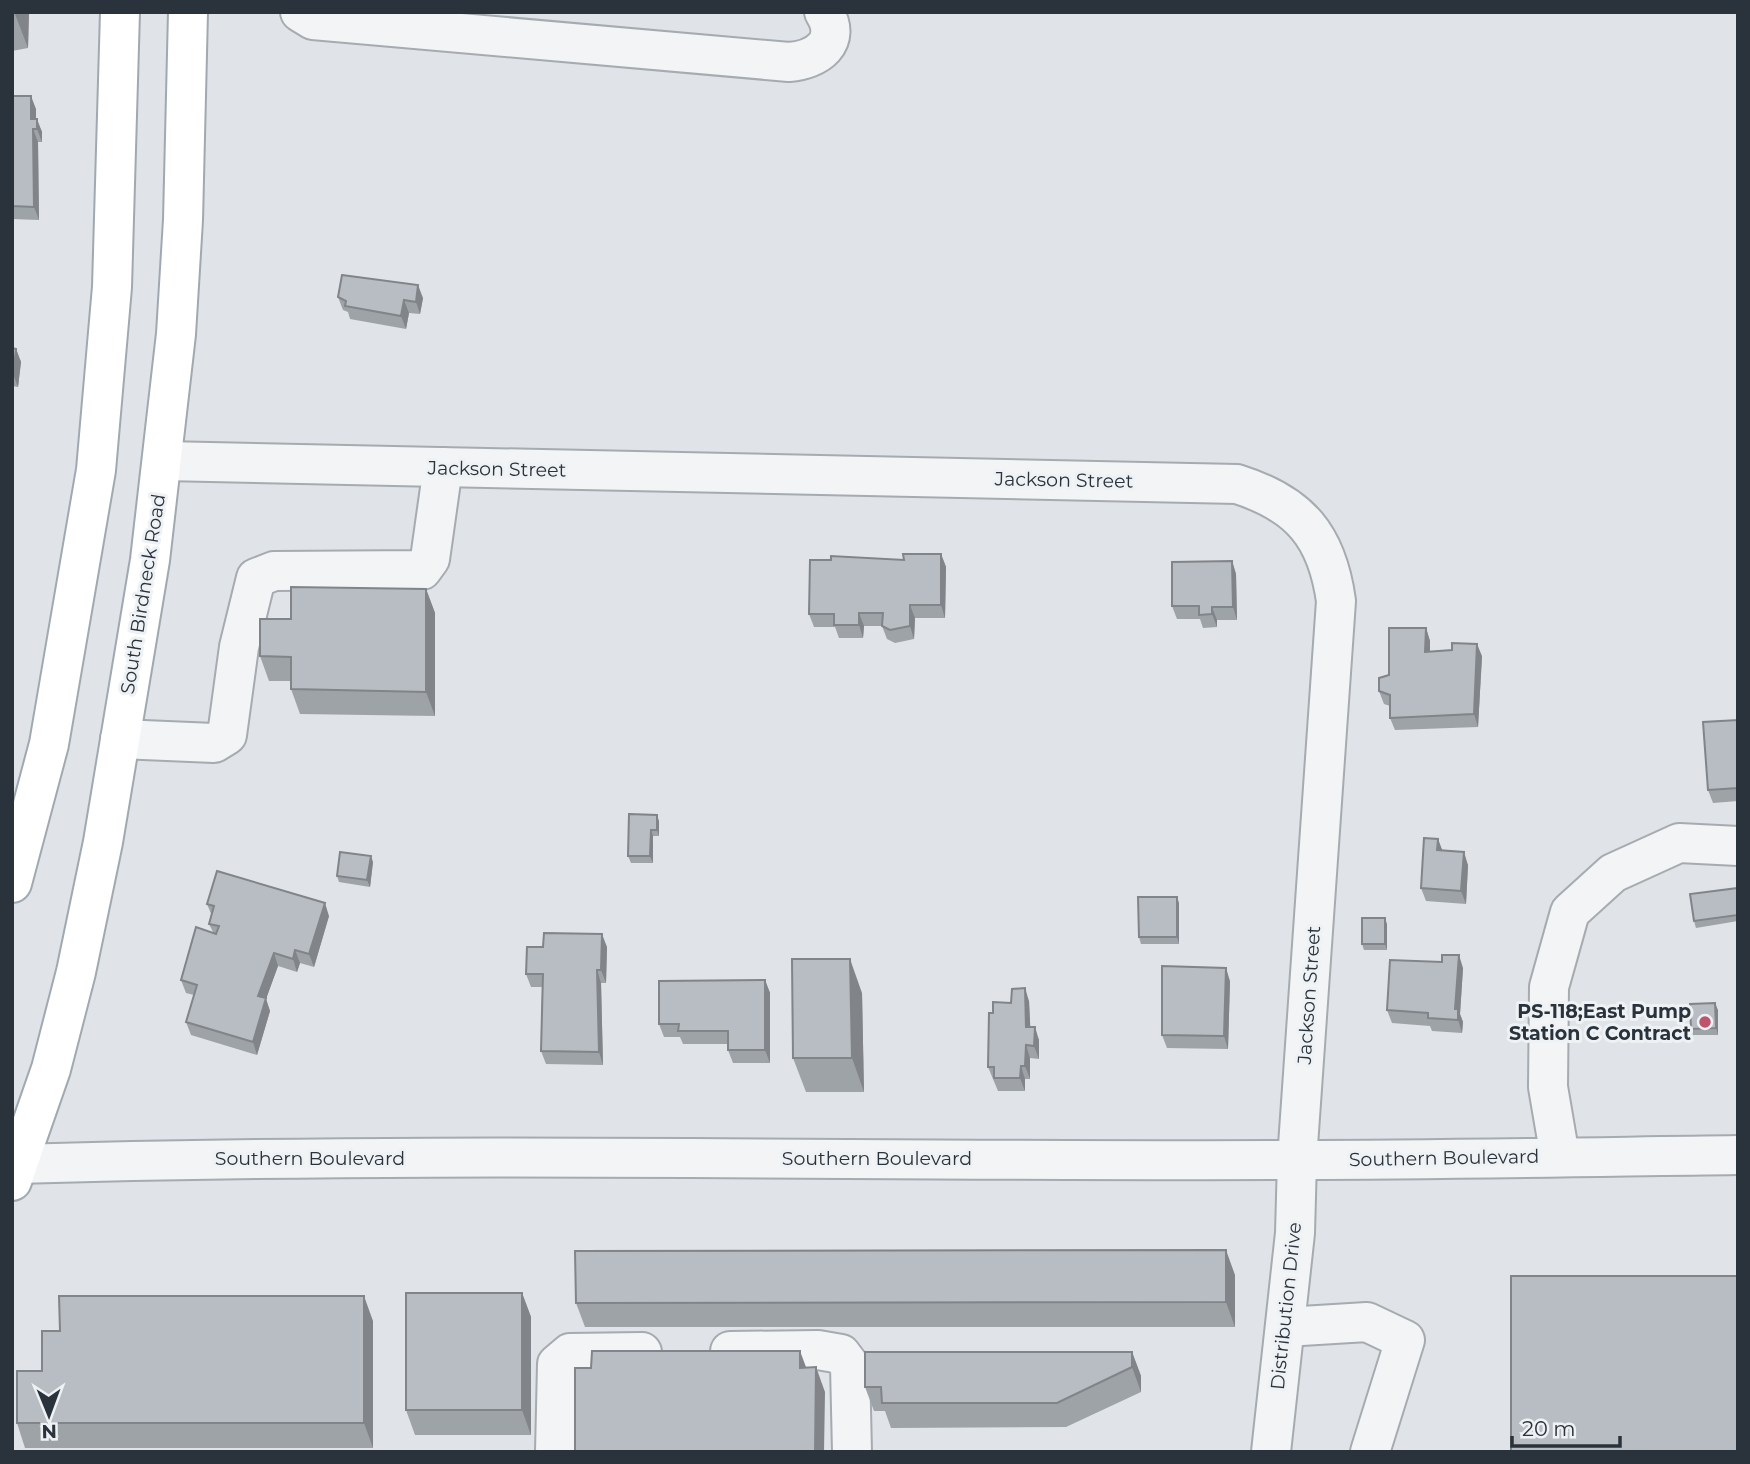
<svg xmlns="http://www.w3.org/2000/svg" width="1750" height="1464" font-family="Montserrat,sans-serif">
<rect width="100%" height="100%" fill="#e0e3e7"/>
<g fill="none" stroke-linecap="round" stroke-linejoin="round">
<!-- minor casing -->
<g stroke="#a6abb0" stroke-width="42">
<g id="minor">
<path d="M300 12 313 20 789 62C817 60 843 42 824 12"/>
<path d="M164 461 1237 484C1300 504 1327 536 1336 601L1297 1160 1295 1233 1271 1452"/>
<path d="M120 739 214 743 227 735 239 647 256 578 274 571 422 570 430 559 443 467"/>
<path d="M1560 1157 1548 1087 1549 987 1570 912 1613 873 1679 843 1738 846"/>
<path d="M17 1164C444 1151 870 1162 1297 1160 1444 1160 1591 1157 1738 1155"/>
<path d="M1285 1327 1367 1322 1405 1340 1370 1452"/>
<path d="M730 1351 818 1350 841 1354 850 1366 852 1452"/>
<path d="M555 1452 557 1364 570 1353 642 1352"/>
</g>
</g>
<!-- major casing -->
<g stroke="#a0a9b1" stroke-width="42">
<g id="major">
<path d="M12 883 49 744 96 470 112 287 120 12"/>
<path d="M12 1181 51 1069 76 972 103 842 150 560 176 334 183 220 188 12"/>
</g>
</g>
<!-- minor -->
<use href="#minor" stroke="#f2f4f6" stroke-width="38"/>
<!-- major -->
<use href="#major" stroke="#fff" stroke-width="38"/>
</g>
<!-- wall -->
<g fill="#9ea3a8">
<path d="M12 12H29L28 48 12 51Z"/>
<path d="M12 96 36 109V119L42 132V142H38L39 220 12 219Z"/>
<path d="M338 297 423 298 420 314 409 313 406 329 350 319 348 312 343 310Z"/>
<path d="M12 348 16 349 21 362 18 387 12 386Z"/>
<path d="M941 554 946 567 945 618H915L914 639 895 643 887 639 882 626H864L863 638H839L835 627H814L809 614 904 560Z"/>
<path d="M1232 561 1236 574 1237 620H1217V627L1203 628 1200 619H1177L1172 606Z"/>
<path d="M426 589 435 613V716L300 714 291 689V681H269L260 656 291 619Z"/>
<path d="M1426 628 1430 641V652L1482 656 1478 727 1395 730 1390 718V706L1384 704 1379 691 1389 675Z"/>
<path d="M1738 720V801L1713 803 1708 790Z"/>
<path d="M659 821V836H653V863H631L628 856Z"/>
<path d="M1438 839 1442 851 1468 865 1466 904 1426 901 1421 888Z"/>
<path d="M373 862 370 887 339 882 337 876Z"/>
<path d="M1738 888V921L1696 928 1694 921Z"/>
<path d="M1179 903V944H1141L1139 937Z"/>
<path d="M207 904 329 916 314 967 300 963 297 972 278 966 266 999 270 1011 257 1055 191 1035 186 1022 194 995 186 993 181 980 213 932 209 924 212 916Z"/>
<path d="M1387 924V950H1364L1362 944Z"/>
<path d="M607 947 606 983H601L603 1065 546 1064 541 1051 542 987H531L526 974Z"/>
<path d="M1463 968 1460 1014 1463 1022 1462 1033 1432 1031 1430 1026 1392 1023 1387 1010Z"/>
<path d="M765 980 770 993V1063H733L728 1050V1044H683L680 1037H664L659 1024Z"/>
<path d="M1230 981 1228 1049 1167 1048 1162 1035Z"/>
<path d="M862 993 864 1092H806L793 1058Z"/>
<path d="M1029 1001 1030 1027 1039 1040V1059L1030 1058V1079H1025V1091H998L988 1067 993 1013 1011 1003Z"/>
<path d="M1718 1010V1035H1693L1691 1029Z"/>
<path d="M1235 1275V1327H585L576 1303Z"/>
<path d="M522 1293 531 1317V1435H415L406 1410Z"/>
<path d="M373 1321V1448H25L17 1423 42 1371Z"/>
<path d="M1132 1352 1141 1376V1392L1066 1427 891 1428 885 1411H874L865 1387Z"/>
</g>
<!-- shaded-wall -->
<g fill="#818488">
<path d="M15 12H29L28 48 15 14Z"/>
<path d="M31 96 36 109V129L31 119Z"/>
<path d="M37 119 42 132V142L37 129Z"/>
<path d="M33 129 38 142 39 220 34 207Z"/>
<path d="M418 285 423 298 420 314 416 302Z"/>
<path d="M404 300 409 313 406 329 401 316Z"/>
<path d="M16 349 21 362 18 387 13 374Z"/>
<path d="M941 554 946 567 945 618 941 605Z"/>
<path d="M1232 561 1236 574 1237 620 1233 607Z"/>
<path d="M426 589 435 613V716L426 692Z"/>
<path d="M910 605 915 618 914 639 910 626Z"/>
<path d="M1212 607 1217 620V627L1212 614Z"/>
<path d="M859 613 864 626 863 638 859 625Z"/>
<path d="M1426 628 1430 641V665L1425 652Z"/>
<path d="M1477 644 1482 656 1478 727 1474 714Z"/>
<path d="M657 815 659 821V836L657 830Z"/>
<path d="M651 830 653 836V863L650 856Z"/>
<path d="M1438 839 1443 852 1437 850Z"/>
<path d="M1464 852 1468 865 1466 904 1461 891Z"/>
<path d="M371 856 373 862 370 887 367 880Z"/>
<path d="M1177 897 1179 903V944L1177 937Z"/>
<path d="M325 903 329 916 314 967 309 954Z"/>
<path d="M1385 918 1387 924V950L1385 944Z"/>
<path d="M602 934 607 947 606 983 601 970Z"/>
<path d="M295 950 300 963 297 972 293 959Z"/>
<path d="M274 953 278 966 266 999 270 1011 257 1055 253 1042 258 996Z"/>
<path d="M1459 955 1463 968 1460 1014 1463 1022 1462 1033 1455 1009Z"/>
<path d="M850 959 862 993 864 1092 852 1058Z"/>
<path d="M1226 968 1230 981 1228 1049 1224 1036Z"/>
<path d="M597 970 601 983 603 1065 599 1052Z"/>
<path d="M765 980 770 993V1063L765 1050Z"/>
<path d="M1025 988 1029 1001 1031 1040 1026 1027Z"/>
<path d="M1715 1003 1718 1010V1035L1716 1028Z"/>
<path d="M1035 1027 1039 1040V1059L1034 1046Z"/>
<path d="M1026 1045 1030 1058V1079L1025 1066Z"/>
<path d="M1021 1066 1025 1079V1091L1020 1078Z"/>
<path d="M1226 1250 1235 1275V1327L1226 1302Z"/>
<path d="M522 1293 531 1317V1435L522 1410Z"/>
<path d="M364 1296 373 1321V1448L364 1423Z"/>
<path d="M800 1351 809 1375 800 1368Z"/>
<path d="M1132 1352 1141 1376V1392L1132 1367Z"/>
<path d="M816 1367 825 1392 824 1452H815Z"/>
</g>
<!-- building -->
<g fill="#b8bdc3" stroke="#818488" stroke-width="2">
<path d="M12 96H31V119H37V129H33L34 207 12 206Z"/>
<path d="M342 275 418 285 416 302 404 300 401 316 345 306 346 301 338 297Z"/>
<path d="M12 348 16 349 13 374H12Z"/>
<path d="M903 554H941V605H910V626L890 630 882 626 883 613H859V625H834V614H809L810 560H831V556L904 560Z"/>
<path d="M1232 561 1233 607H1212V614L1199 615V606H1172V562Z"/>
<path d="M291 587 426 589V692L291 689V657L260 656V619H291Z"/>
<path d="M1389 628H1426L1425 652 1452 650V643L1477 644 1474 714 1390 718V695L1379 691V678L1389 675Z"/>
<path d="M1738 720V788L1708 790 1703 722Z"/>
<path d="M629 814 657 815V830H651L650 856H628Z"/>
<path d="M1424 838 1438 839 1437 850 1464 852 1461 891 1421 888Z"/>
<path d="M340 852 371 856 367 880 337 876Z"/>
<path d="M217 871 325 903 309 954 295 950 293 959 274 953 258 996 266 998 253 1042 186 1022 197 985 181 980 196 927 216 934 219 926 209 924 214 906 207 904Z"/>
<path d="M1738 888V915L1694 921 1690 894Z"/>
<path d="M1138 897H1177V937H1139Z"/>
<rect x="1362" y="918" width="23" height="26"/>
<path d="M544 933 602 934 601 970H597L599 1052 541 1051 543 974H526L527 947H543Z"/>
<path d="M1442 955H1459L1455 1009H1458V1020L1428 1018V1013L1387 1010 1390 960 1442 962Z"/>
<path d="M792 959H850L852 1058H793Z"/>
<path d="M1162 966 1226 968 1224 1036 1162 1035Z"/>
<path d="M765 980V1050H728V1031H678L679 1024H659V981Z"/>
<path d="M1025 988 1026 1027H1035L1034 1046 1026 1045 1025 1066H1021L1020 1078H994V1067H988L989 1013H993V1002L1011 1003 1012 989Z"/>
<path d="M1715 1003 1716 1028 1691 1029 1690 1004Z"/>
<path d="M1226 1250V1302L576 1303 575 1251Z"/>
<rect x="1511" y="1276" width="227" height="176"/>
<rect x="406" y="1293" width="116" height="117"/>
<path d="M59 1296H364V1423H17V1371H42V1331H60Z"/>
<path d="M592 1351H800V1368L816 1367 815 1452H575V1368H591Z"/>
<path d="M865 1352H1132V1367L1057 1403H882L881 1387H865Z"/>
</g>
<!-- markers -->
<circle fill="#be536c" stroke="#eff2f5" stroke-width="2.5" cx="1705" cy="1022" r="7"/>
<g text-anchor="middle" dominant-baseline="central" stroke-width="6" stroke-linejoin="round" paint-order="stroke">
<!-- street labels -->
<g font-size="19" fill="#2a333c" stroke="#eff2f5">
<text transform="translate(497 469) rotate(1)">Jackson Street</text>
<text transform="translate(1064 480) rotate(1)">Jackson Street</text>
<text transform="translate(143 594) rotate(-81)">South Birdneck Road</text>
<text transform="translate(1309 995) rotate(-86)">Jackson Street</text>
<text x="310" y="1158">Southern Boulevard</text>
<text x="877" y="1158">Southern Boulevard</text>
<text transform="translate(1444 1158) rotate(-1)">Southern Boulevard</text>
<text transform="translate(1286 1306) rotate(-84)">Distribution Drive</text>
</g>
<!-- poi labels -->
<g font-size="19" font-weight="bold" fill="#2a333c" stroke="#eff2f5" text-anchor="end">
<text x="1691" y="1011">PS-118;East Pump<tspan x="1691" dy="22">Station C Contract</tspan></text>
</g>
</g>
<!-- border -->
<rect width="1750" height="1464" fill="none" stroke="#2a333c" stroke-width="28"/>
<!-- north arrow -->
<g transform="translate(49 1415) rotate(179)" stroke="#eff2f5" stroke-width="5" paint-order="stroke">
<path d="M0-5L12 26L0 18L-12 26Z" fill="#2a333c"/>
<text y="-10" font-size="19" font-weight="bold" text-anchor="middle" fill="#2a333c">N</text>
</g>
<!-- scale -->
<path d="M1512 1436v10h108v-10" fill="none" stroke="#2a333c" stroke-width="3.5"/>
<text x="1522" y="1436" font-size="21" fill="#2a333c" stroke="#eff2f5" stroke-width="5" paint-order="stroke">20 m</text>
</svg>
